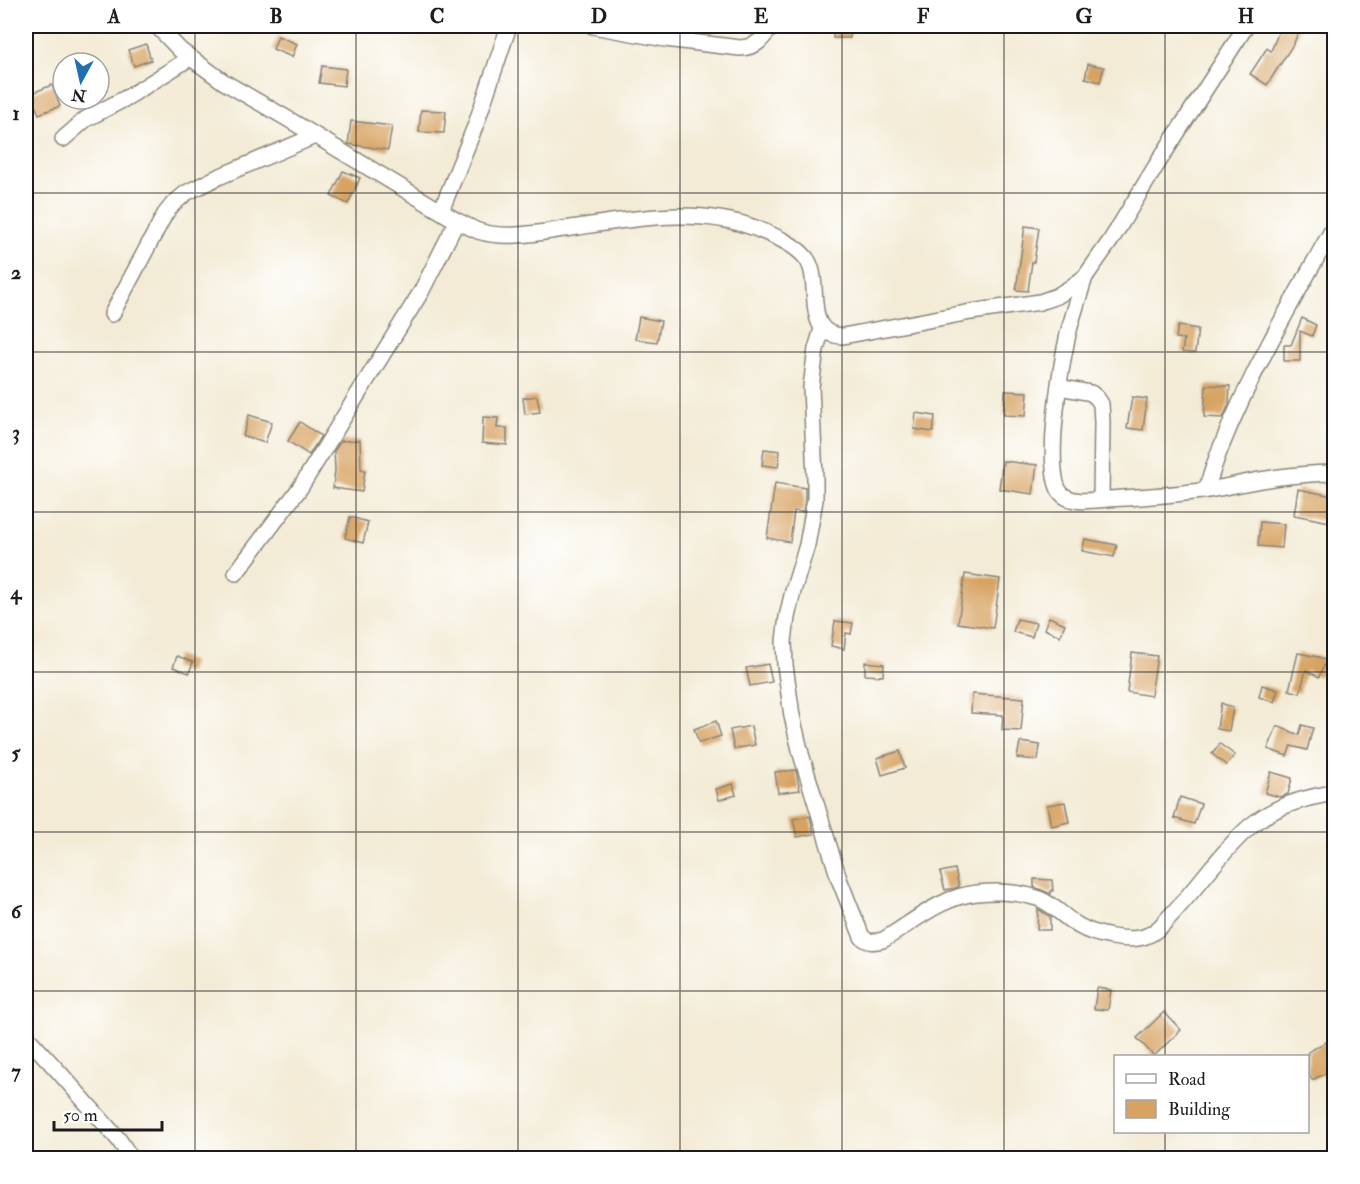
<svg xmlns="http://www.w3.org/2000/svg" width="1360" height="1184" font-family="'IM FELL Double Pica',serif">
<rect width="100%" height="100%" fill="#fff"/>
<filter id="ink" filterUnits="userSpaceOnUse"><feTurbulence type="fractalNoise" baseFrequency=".0167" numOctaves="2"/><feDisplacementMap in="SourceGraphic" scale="12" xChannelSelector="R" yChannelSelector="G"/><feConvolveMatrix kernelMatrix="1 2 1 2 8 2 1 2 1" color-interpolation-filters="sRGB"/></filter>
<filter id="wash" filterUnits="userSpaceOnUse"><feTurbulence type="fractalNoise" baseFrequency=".008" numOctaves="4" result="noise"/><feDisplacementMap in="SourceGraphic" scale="24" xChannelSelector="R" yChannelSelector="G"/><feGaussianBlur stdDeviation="1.35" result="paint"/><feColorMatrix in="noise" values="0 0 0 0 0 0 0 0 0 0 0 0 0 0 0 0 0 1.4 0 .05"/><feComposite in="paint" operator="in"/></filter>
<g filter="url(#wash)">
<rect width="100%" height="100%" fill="#f3ebd5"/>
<g id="blocks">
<!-- building -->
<g fill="#d7a362">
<rect x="833" y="26" width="17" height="12"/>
<path d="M1281 26H1301L1294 43 1267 85 1250 74 1267 48 1271 51Z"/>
<path d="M278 36 297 44 292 57 273 49Z"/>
<path d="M146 44 151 60 134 66 128 50Z"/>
<path d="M1088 64 1104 67 1100 82 1085 78Z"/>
<path d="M322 66 346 69 344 86 319 83Z"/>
<path d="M52 85 60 106 39 114 30 94Z"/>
<path d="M421 110 446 111 444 133 419 132Z"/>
<path d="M351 121 392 126 388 150 348 144Z"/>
<path d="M343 171 360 178 348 204 331 196Z"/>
<path d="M1025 226 1039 228 1034 262H1032L1028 291 1016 290Z"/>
<path d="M639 317 661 321 657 342 635 339Z"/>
<path d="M1302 318 1316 325 1312 336 1300 331V361H1284V345H1291Z"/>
<path d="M1178 326 1198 329 1195 353 1182 352 1184 339 1176 338Z"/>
<path d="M1206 385 1230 386 1229 404 1223 418 1204 417Z"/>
<path d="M1005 391 1028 392 1026 416 1004 415Z"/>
<path d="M537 396 540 412 525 414 523 398Z"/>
<path d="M1132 397 1147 399 1143 430 1127 428Z"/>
<path d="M916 413 935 416 933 432 914 429Z"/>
<path d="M249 415 272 422 265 443 243 436Z"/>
<path d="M483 417 498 418 497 428H507V445L482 443Z"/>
<path d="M300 422 321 436 309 455 288 441Z"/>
<path d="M360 440 361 469 365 470 362 492 333 488 335 470 334 451 341 441Z"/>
<path d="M764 449 780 451 778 467 762 465Z"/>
<path d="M1003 461 1037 465 1033 494 999 489Z"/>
<path d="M775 483 805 488V499L803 512 794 511 790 542 767 538Z"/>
<path d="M1298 489 1333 496 1331 508H1335V523L1294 515Z"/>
<path d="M350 517 368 522 363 543 345 538Z"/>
<path d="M1260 522 1284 524 1282 548 1258 546Z"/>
<path d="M1085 539 1117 545 1114 557 1082 551Z"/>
<path d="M965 574 1000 579 993 628 958 623Z"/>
<path d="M1049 617 1065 624 1060 636 1044 629Z"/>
<path d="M1017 619 1036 623 1032 637 1013 632Z"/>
<path d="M835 621 853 623 851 634 846 633 844 649 831 646Z"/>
<path d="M1132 653 1157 656 1151 696 1127 692Z"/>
<path d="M1298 653 1319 657 1326 661 1319 677 1306 670 1300 693 1289 690Z"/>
<path d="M177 656 193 662 189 673 173 667Z"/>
<path d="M865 662 884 664 883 676 865 675Z"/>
<path d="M768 664 772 682 750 686 746 668Z"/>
<path d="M1262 685 1278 690 1274 702 1259 697Z"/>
<path d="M972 694 1024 698 1021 731 1002 730 1003 715 971 713Z"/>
<path d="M1221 703 1233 708 1229 731 1217 729Z"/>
<path d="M716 721 721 736 699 743 694 729Z"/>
<path d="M1302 725 1313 728 1307 750 1291 746 1287 756 1268 749 1277 726 1299 735Z"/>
<path d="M751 726 755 745 734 749 730 730Z"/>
<path d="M1020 742 1040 745 1038 760 1017 758Z"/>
<path d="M1220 744 1235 755 1226 765 1212 754Z"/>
<path d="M900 751 905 768 882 775 877 758Z"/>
<path d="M796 770 800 790 778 793 775 772Z"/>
<path d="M1271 772 1292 778 1288 794 1280 797 1265 793Z"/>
<path d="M733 784 736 795 719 800 716 789Z"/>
<path d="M1180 797 1201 804 1194 824 1174 818Z"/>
<path d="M1065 802 1069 822 1051 826 1047 805Z"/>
<path d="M810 816 814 834 797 837 793 819Z"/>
<path d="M955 869 959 887 945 890 940 872Z"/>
<path d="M1034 879 1052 880 1053 891H1051V894L1034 887Z"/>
<path d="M1038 909 1050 917V930H1037Z"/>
<path d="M1097 988 1111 990 1108 1010 1094 1009Z"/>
<path d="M1164 1012 1181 1030 1154 1056 1137 1038Z"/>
<path d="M1335 1037V1069L1312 1080 1308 1072V1052Z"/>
</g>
</g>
</g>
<g filter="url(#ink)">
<use href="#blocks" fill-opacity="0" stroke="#888478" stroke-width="1.5"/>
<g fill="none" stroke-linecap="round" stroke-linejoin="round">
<!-- minor casing -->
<g stroke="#888478" stroke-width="18">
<g id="minor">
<path d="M157 26 180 50 224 82 288 119 457 221C464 224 471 228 478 231 509 241 546 231 578 227 635 218 699 207 755 228 772 235 794 243 806 258 824 281 800 335 843 336L971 312 1040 302 1057 296 1070 288 1085 277 1111 240 1159 161 1246 26"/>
<path d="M593 26 665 39 740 48C758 47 762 39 772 26"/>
<path d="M63 139 86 119 128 97 190 58"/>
<path d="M441 211 476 124 509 26"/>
<path d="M1085 277C1079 296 1073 315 1068 334 1062 361 1041 479 1063 495 1074 504 1095 500 1108 499 1141 497 1175 495 1208 490 1232 486 1256 480 1280 477 1298 475 1316 473 1334 473"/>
<path d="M112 314 165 214 173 204 186 193 216 178 315 136"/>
<path d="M822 329 816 349 811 387 815 479V500L807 545 793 591 787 617 784 641 785 665 792 716 801 754 839 879 862 937C869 943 874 942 883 940 912 923 942 896 977 893 996 891 1019 892 1037 898 1054 904 1064 918 1079 926 1094 935 1130 943 1146 936 1152 934 1157 930 1161 926 1179 907 1196 887 1212 867 1226 851 1240 833 1257 821 1280 804 1308 797 1334 793"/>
<path d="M1059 387 1091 393 1097 398 1101 404 1102 422 1101 499"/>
<path d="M1206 490C1211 476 1215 461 1221 447 1252 370 1294 298 1334 227"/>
<path d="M236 573 300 488 421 292 457 221"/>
<path d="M26 1036 59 1072 119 1140 131 1158"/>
</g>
</g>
<!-- minor -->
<use href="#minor" stroke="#fff" stroke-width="15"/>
</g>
</g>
<!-- grid -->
<path fill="none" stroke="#1c1c1c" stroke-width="1.5" stroke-opacity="0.55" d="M195 26V1158M356 26V1158M518 26V1158M680 26V1158M842 26V1158M1004 26V1158M1165 26V1056M26 193H1334M26 352H1334M26 512H1334M26 672H1334M26 832H1334M26 991H1334M1165 1132V1158"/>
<!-- margin -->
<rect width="1360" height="1184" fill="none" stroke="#fff" stroke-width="66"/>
<!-- legend -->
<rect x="1114" y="1055" width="195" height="78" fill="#ffffff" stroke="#a4a4a4" stroke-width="1.5"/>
<rect x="1126" y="1074" width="30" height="9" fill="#ffffff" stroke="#a4a4a4" stroke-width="1.5"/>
<text x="1168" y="1085" font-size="18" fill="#1c1c1c">Road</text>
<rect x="1126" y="1100" width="30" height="18" fill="#d7a362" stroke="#a4a4a4" stroke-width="1.5"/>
<text x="1168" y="1115" font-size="18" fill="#1c1c1c">Building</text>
<!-- north arrow -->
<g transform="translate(81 81) rotate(188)"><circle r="28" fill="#ffffff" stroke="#a4a4a4" stroke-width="1.5"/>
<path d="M0-4.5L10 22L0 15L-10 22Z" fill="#1f6fb2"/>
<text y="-9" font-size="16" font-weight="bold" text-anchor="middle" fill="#1c1c1c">N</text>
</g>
<!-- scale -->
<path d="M54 1121v9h108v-9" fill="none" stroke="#1c1c1c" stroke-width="3"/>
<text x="63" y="1121" font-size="18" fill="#1c1c1c" stroke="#ffffff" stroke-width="4.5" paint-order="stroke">50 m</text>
<rect x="33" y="33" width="1294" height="1118" fill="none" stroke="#1c1c1c" stroke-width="2"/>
<g font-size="20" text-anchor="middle" font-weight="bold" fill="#1c1c1c">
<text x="114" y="23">A</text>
<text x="276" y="23">B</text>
<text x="437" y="23">C</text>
<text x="599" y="23">D</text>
<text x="761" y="23">E</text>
<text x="923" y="23">F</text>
<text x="1084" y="23">G</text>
<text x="1246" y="23">H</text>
<text x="16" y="120">1</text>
<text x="16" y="279">2</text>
<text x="16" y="439">3</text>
<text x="16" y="599">4</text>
<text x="16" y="759">5</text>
<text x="16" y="918">6</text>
<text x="16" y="1078">7</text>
</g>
</svg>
